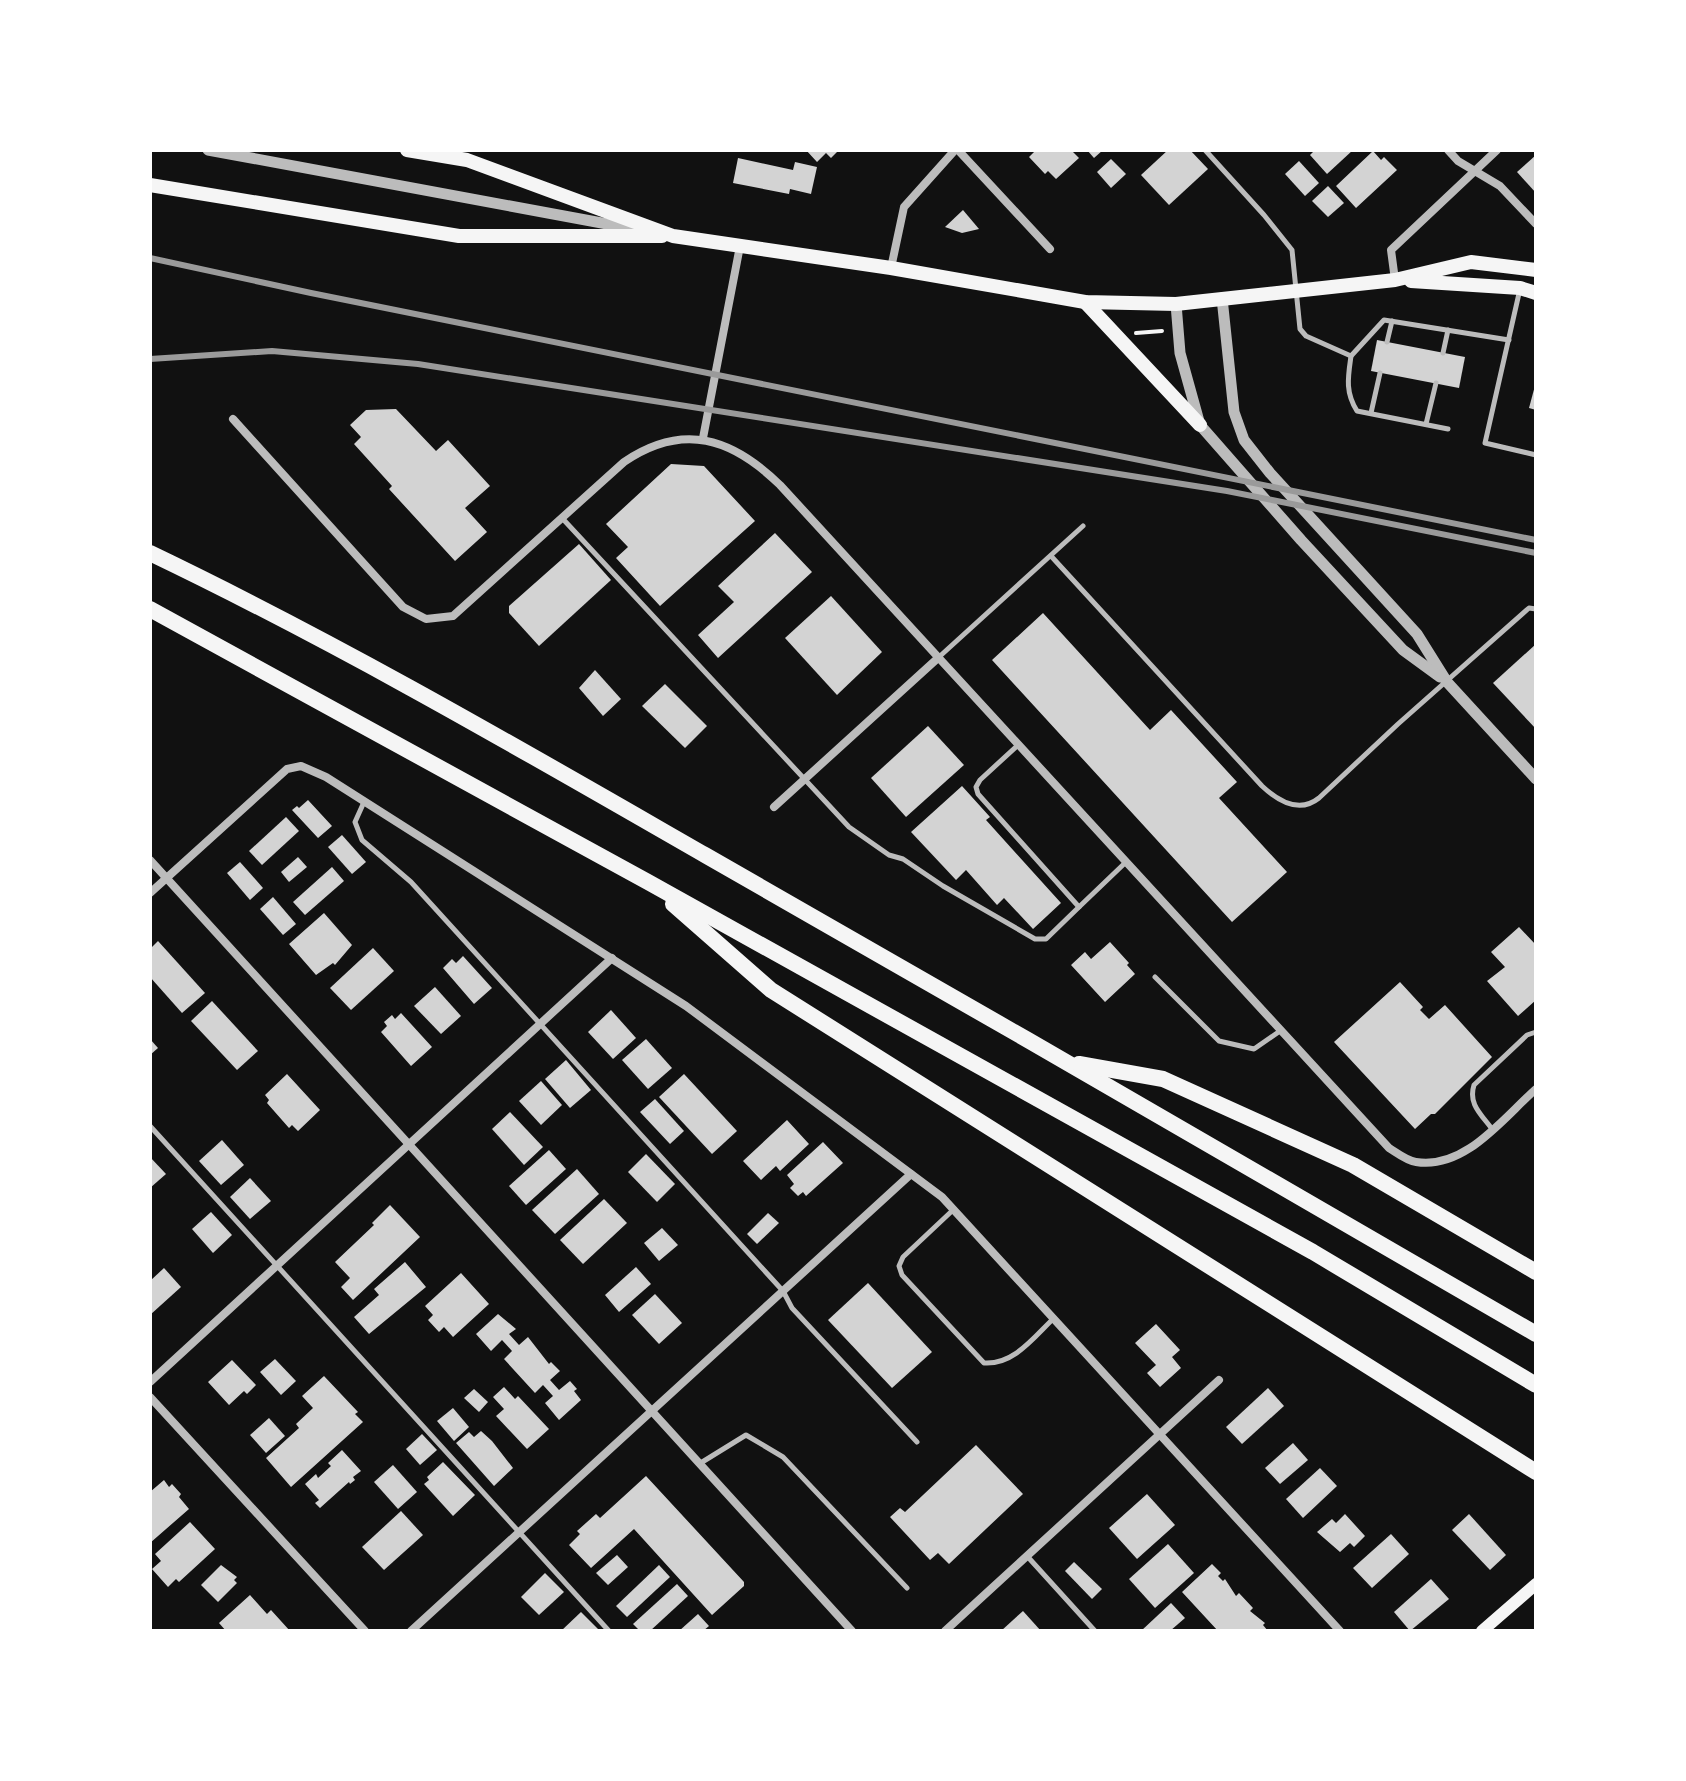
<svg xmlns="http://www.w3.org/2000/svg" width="1686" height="1781" font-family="'Playfair Display',serif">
<rect width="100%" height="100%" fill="#111"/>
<!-- building -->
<g fill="#d3d3d3">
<path d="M806 150H839L831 158 826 153 817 162Z"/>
<path d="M1036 150H1071L1079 158 1056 179 1048 171 1045 174 1029 157Z"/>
<path d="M1087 150H1103L1094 158Z"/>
<path d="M1168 150H1190L1208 169 1169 205 1141 175Z"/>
<path d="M1315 150H1353L1327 174 1310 155Z"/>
<path d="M1373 151 1381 160 1384 157 1397 170 1356 208 1336 186Z"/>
<path d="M1536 155V193L1517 172Z"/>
<path d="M738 158 793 170 795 162 817 167 811 194 790 189 789 194 733 183Z"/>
<path d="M1111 159 1126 174 1111 188 1097 172Z"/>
<path d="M1299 161 1319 183 1305 196 1285 174Z"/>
<path d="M1328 186 1344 203 1328 217 1312 201Z"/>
<path d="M963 210 979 229 962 233 945 227Z"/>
<path d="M1377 340 1465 357 1459 388 1371 371Z"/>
<path d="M1536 382V410L1529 408Z"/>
<path d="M396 409 436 451 448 440 490 486 465 508 487 532 455 561 389 489 392 486 354 444 361 437 350 425 366 410Z"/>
<path d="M671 464 704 466 755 521 660 606 616 558 628 547 606 524Z"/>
<path d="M775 533 812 572 718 658 698 635 734 602 718 586Z"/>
<path d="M579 544 611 580 539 646 509 613V606Z"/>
<path d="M831 596 882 652 837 695 785 638Z"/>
<path d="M1043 613 1150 730 1171 710 1237 782 1219 798 1287 872 1232 922 992 660Z"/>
<path d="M1536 644V729L1493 683Z"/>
<path d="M595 670 621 699 603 716 579 688Z"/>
<path d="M665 684 707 726 685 748 642 706Z"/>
<path d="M928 726 964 765 906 817 871 778Z"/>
<path d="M962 786 990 817 986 820 1061 903 1033 929 1004 898 997 905 966 870 956 880 911 832Z"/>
<path d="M308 800 332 826 318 838 292 810 297 806 299 808Z"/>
<path d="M286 817 299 831 262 865 249 851Z"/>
<path d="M342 835 366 862 352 874 328 847Z"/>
<path d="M298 857 307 867 289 882 281 872Z"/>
<path d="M240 862 263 888 250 900 227 873Z"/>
<path d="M332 867 344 881 305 915 293 902Z"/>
<path d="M273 897 296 924 283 935 260 909Z"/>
<path d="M324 913 352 945 335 965 333 963 316 975 289 944Z"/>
<path d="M1519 927 1536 945V1000L1518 1016 1487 981 1505 967 1491 952Z"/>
<path d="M158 941 205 993 182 1013 150 977V949Z"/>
<path d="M1110 942 1129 963 1127 965 1135 974 1105 1002 1071 965 1085 952 1091 959Z"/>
<path d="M373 948 394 971 351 1010 330 988Z"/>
<path d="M463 956 492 988 474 1004 443 968 452 959 456 963Z"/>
<path d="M1400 982 1423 1007 1420 1010 1429 1019 1445 1005 1492 1057 1435 1114H1431L1415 1129 1334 1042Z"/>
<path d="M435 987 461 1016 441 1034 414 1006Z"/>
<path d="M212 1001 258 1051 237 1070 191 1021Z"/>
<path d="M611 1010 636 1038 613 1059 588 1032Z"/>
<path d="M401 1013 432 1047 411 1066 381 1032 387 1026 384 1022 392 1015 395 1019Z"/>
<path d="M150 1039 158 1048 150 1055Z"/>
<path d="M646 1039 672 1068 648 1089 622 1060Z"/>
<path d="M566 1060 591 1090 570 1108 545 1079Z"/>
<path d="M287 1074 320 1110 298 1131 292 1125 289 1128 267 1103 269 1100 265 1095Z"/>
<path d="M684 1074 737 1131 712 1154 659 1097Z"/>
<path d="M541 1081 562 1105 541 1125 519 1101Z"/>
<path d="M655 1099 684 1131 670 1144 640 1112Z"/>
<path d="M510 1112 543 1147 524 1165 492 1129Z"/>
<path d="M787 1120 809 1144 780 1171 776 1166 761 1180 743 1161Z"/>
<path d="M222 1140 244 1165 221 1185 199 1161Z"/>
<path d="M823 1142 843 1163 806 1196 803 1192 798 1196 790 1188 794 1184 787 1175Z"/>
<path d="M549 1150 566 1169 526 1205 509 1186Z"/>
<path d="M646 1154 675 1184 657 1202 628 1172Z"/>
<path d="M150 1157 166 1174 150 1188Z"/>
<path d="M577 1169 599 1194 555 1234 532 1210Z"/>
<path d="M250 1178 271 1201 250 1219 230 1197Z"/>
<path d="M604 1199 627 1223 583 1264 560 1240Z"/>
<path d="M390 1205 420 1237 353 1300 341 1287 350 1278 335 1262 374 1225 372 1223Z"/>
<path d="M211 1212 232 1235 213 1253 192 1229Z"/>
<path d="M768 1213 779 1223 757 1244 747 1234Z"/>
<path d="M662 1228 678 1245 659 1261 644 1243Z"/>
<path d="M405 1262 426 1287 369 1334 354 1317 379 1295 374 1289Z"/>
<path d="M636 1267 651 1284 619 1312 605 1295Z"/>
<path d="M164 1268 181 1287 150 1315V1281Z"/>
<path d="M461 1273 489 1304 453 1337 444 1327 439 1332 428 1320 433 1315 425 1306Z"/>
<path d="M868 1283 932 1352 892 1388 828 1320Z"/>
<path d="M655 1294 682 1323 659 1344 632 1315Z"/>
<path d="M498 1314 516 1329 509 1334 519 1345 528 1337 549 1364 551 1362 560 1371 550 1380 559 1390 570 1381 577 1389 574 1391 581 1400 559 1420 545 1403 553 1396 543 1385 535 1393 504 1359 512 1351 502 1340 491 1351 476 1334Z"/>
<path d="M1156 1324 1180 1350 1172 1357 1181 1368 1160 1387 1147 1373 1156 1365 1135 1343Z"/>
<path d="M275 1359 296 1381 281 1395 260 1372Z"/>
<path d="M232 1360 256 1385 247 1394 244 1391 229 1405 208 1382Z"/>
<path d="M324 1376 358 1412 355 1414 363 1422 291 1487 266 1458 299 1428 296 1424 313 1408 302 1396Z"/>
<path d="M504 1387 515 1399 518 1396 549 1429 527 1449 496 1416 504 1409 493 1397Z"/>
<path d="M1268 1388 1284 1406 1242 1444 1226 1427Z"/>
<path d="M474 1389 488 1402 479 1412 464 1398Z"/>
<path d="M453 1408 469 1427 454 1441 437 1421Z"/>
<path d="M269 1418 285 1436 266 1453 250 1435Z"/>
<path d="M481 1431 492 1441 513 1468 494 1486 456 1443 469 1432 474 1437Z"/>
<path d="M422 1434 437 1450 420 1465 406 1449Z"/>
<path d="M1293 1443 1308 1460 1280 1484 1265 1468Z"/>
<path d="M976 1445 1023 1494 949 1564 938 1553 930 1560 890 1517 900 1508 905 1512Z"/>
<path d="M342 1450 361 1471 353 1477 355 1480 350 1484 349 1482 320 1508 315 1503 319 1500 305 1484 316 1474 318 1478 331 1466 328 1463Z"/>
<path d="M443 1462 475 1495 453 1516 424 1484 429 1480 427 1477Z"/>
<path d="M393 1465 417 1492 398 1509 374 1482Z"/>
<path d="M1320 1468 1337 1486 1303 1518 1286 1499Z"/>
<path d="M646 1476 744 1582V1586L712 1615 634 1529 591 1568 569 1545 580 1534 577 1531 596 1514 600 1518Z"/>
<path d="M164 1480 169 1487 172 1484 181 1494 179 1497 189 1509 150 1543V1492Z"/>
<path d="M1147 1494 1175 1525 1137 1559 1109 1528Z"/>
<path d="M401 1511 423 1535 384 1570 362 1547Z"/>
<path d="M1345 1514 1365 1536 1354 1547 1350 1543 1340 1552 1317 1532 1332 1519 1336 1523Z"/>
<path d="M1469 1514 1506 1555 1490 1570 1452 1530Z"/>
<path d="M190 1522 215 1549 179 1582 176 1579 168 1587 152 1569 161 1561 155 1554Z"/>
<path d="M1391 1534 1409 1554 1372 1588 1353 1568Z"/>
<path d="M1168 1544 1194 1573 1155 1608 1129 1579Z"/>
<path d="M617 1555 628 1567 608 1585 596 1573Z"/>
<path d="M1074 1562 1102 1589 1092 1599 1065 1571Z"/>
<path d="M1212 1564 1221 1573 1218 1576 1223 1581 1225 1579 1236 1596 1239 1593 1253 1608 1250 1611 1265 1623 1263 1625 1268 1631H1218L1182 1592Z"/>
<path d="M221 1565 237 1577 234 1580 237 1583 218 1602 201 1585Z"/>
<path d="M659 1565 670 1577 627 1617 616 1606Z"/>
<path d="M545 1573 564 1592 539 1615 521 1597Z"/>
<path d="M1431 1579 1449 1599 1410 1631 1394 1612Z"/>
<path d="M677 1584 688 1596 650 1631H640L633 1624Z"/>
<path d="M250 1595 267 1614 271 1610 290 1631H226L219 1623Z"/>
<path d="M1171 1603 1185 1618 1170 1631H1141Z"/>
<path d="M1023 1611 1041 1631H1001Z"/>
<path d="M581 1612 600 1631H561Z"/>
<path d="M698 1614 709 1626 703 1631H679Z"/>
</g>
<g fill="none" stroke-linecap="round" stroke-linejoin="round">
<!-- path -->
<path stroke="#f5f5f5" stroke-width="4" d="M1136 333 1162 331"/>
<!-- service -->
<g stroke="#bcbcbc" stroke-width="5">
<path d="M1205 150 1264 215 1292 250 1300 329 1306 336 1351 356 1384 320 1509 340"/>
<path d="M1520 289 1485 443 1536 455"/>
<path d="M1387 342 1392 321"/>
<path d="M1443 353 1448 330"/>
<path d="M1351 356C1348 377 1345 392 1357 411L1448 429"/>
<path d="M1371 413 1380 373"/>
<path d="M1426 424 1436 383"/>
<path d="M562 518 849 827 889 855 903 859 943 886 1035 939H1046L1079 907"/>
<path d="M1051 556 1262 786C1278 801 1299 814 1319 798L1398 724 1529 608 1536 609"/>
<path d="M939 657 1083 526"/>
<path d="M1018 745 980 780 976 787 978 794 1079 907 1126 862"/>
<path d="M364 802 355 822 362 840 411 882 783 1291 792 1308 917 1442"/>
<path d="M1155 977 1219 1041 1254 1049 1280 1031"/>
<path d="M150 1126 609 1631"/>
<path d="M1492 1129C1481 1114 1468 1104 1474 1085L1527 1035 1536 1032"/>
<path d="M953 1210 903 1257 899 1266 902 1275 984 1363C1014 1365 1034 1337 1054 1318"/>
<path d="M699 1464 746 1435 783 1457 907 1588"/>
<path d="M1027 1556 1095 1631"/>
</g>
<!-- minor -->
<g stroke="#bcbcbc" stroke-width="8">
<path d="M958 150 1050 249"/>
<path d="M1448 150 1458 161 1500 186 1536 224"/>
<path d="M891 268 904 207 955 150"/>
<path d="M1395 280 1391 250 1497 150"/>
<path d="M233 419 403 607 426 619 453 616 624 462C683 422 732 438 780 485L1389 1148C1397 1153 1407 1161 1416 1162 1465 1170 1503 1118 1536 1089"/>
<path d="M703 438 740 246"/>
<path d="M774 807 938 658"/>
<path d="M150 860 852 1631"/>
<path d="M150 893 287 769 301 766 326 777 686 1006 942 1197 1340 1631"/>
<path d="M150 1382 612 958"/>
<path d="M150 1397 365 1631"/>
<path d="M411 1631 911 1174"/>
<path d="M945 1631 1219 1380"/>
</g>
<!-- tertiary -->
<g stroke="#bcbcbc" stroke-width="11">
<path d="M208 150 645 231"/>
<path d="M1222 298 1234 412 1244 440 1270 473 1417 634 1447 682 1536 779"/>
<path d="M1176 304 1180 353 1200 425 1301 540 1403 650 1440 677"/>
</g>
<!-- secondary -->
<path stroke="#f5f5f5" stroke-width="12" d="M1482 1631 1536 1584"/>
<!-- primary -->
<g stroke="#f5f5f5" stroke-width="14">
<path d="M407 150 467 160 673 236 891 268 1085 302 1176 304 1395 280 1471 262 1536 270"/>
<path d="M150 185 459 236H662"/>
<path d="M1411 281 1520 288 1536 293"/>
<path d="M1085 302 1200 425"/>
</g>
<!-- motorway -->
<g stroke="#f5f5f5" stroke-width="16">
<path d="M150 553C340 644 522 750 705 855 983 1013 1259 1174 1536 1334"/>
<path d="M150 609 648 882 1313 1252 1536 1385"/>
<path d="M673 904 771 990 1536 1472"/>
<path d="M1079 1064 1163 1079 1353 1165 1536 1272"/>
</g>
<!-- rail -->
<g stroke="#9a9a9a" stroke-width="6">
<path d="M150 258 311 293 1536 540"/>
<path d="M150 359 272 351 418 364 1227 491 1536 553"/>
</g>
</g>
<!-- border -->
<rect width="1686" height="1781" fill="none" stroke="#ffffff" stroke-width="304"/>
</svg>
